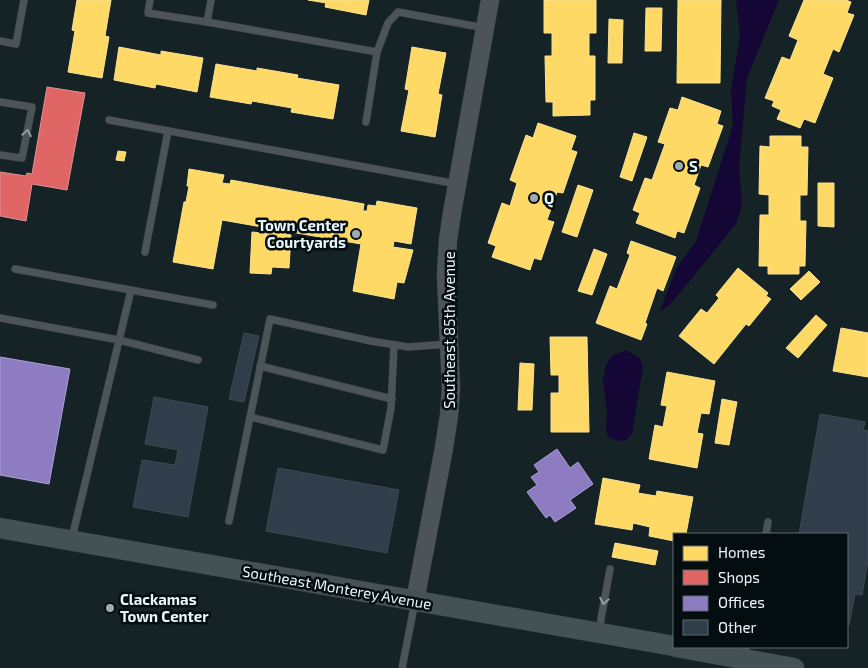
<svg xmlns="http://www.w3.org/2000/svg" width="868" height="668" font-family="'Exo 2',sans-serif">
<rect width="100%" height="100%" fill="#152226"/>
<!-- water -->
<g fill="#150735">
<path d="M736 0H779L747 78 739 167 742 204 736 224 669 306 660 311 676 269 696 241 733 125 731 90 740 36Z"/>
<path d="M626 350 639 358 643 366 632 434 626 440 619 441 610 438 606 432 607 412 603 380 606 365 613 355Z"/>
</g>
<!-- homes -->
<g fill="#ffd966" stroke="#f8e293">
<path d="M77 0H111L105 36 109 37 102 78 68 72 75 31 72 30Z"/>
<path d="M308 0H369L366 15 325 7 326 3Z"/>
<path d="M544 0H596V33H589V56H595V100H590V115L553 116V102H546L545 56H552V33H544Z"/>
<path d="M678 0H721L720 83H677Z"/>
<path d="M804 0H846L851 2 847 13 854 15 839 52 833 49 823 74 833 78 815 123 804 119 800 128 777 119 781 110 772 106 774 101 765 98 782 57 790 60 798 40 789 36Z"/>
<path d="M646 8H662L661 51H645Z"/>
<path d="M609 19 623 20 622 63H608Z"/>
<path d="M119 47 161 55V51L203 58 197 92 156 84 155 88 114 80Z"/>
<path d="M412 47 446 53 438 94 442 95 435 137 401 131 409 90 405 89Z"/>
<path d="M216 64 257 71V68L298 75 297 78 339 85 333 119 291 112 292 108 252 101 251 104 210 97Z"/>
<path d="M682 97 721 111 717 124 723 126 708 167 701 165 694 185 700 188 684 233 677 231 675 238 636 223 640 213 633 210 645 178 652 180 665 144 658 142 670 108 678 110Z"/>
<path d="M538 123 576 136 571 150 577 152 563 193 557 192 547 220 554 222 541 260 534 258 530 270 492 257 496 246 488 243 502 203 510 206 517 183 510 180 526 135 533 138Z"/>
<path d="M634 133 647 137 632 181 620 177Z"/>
<path d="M770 136H801V147H808L807 195H800V221H806L805 266H799V274H768V266H759L760 215H769V195L759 194 760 146 770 147Z"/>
<path d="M118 151 126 152 124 161 116 160Z"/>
<path d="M189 169 224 175 222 183 230 184 231 180 364 204 363 211H367L368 205 376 206 377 201 417 208 411 244 394 241 393 247 413 250 404 283 397 282 394 299 353 291 361 244 285 231V234L291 235 289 268 272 267 271 274 250 273 252 232 262 233V227L222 220 213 269 173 262 184 202H186L189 186H187Z"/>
<path d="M818 183H834V227L818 226Z"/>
<path d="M578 185 593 190 577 237 562 232Z"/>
<path d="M631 241 676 257 663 291 657 288 645 323 647 324 641 340 596 323 610 286 617 289 630 255 627 253Z"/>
<path d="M594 249 607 254 592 295 578 291Z"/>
<path d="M738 268 768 293 766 296 771 299 749 326 746 324 714 364 679 336 701 309 707 313 719 298 716 295Z"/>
<path d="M809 271 820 282 801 300 790 289Z"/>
<path d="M816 315 827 325 798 358 786 348Z"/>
<path d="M841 328 868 333V377L833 371Z"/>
<path d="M550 337H587L589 432H551V393H559V375H551Z"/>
<path d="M520 363 534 364 532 410H518Z"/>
<path d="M667 372 715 381 709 414 701 413 697 433 703 434 697 468 649 459 655 425 663 427 667 406 661 405Z"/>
<path d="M722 399 737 402 729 445 715 443Z"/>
<path d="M603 478 640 485 638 493 656 496 657 491 693 497 686 534H674V541L649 536 650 527 633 523 632 530 595 524Z"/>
<path d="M615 543 658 551 655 565 612 557Z"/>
</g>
<!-- shops -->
<path fill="#e06666" stroke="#e29193" d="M47 87 85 93 67 190 32 184 26 221 0 216V172L26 176 27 173 32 174Z"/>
<!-- offices -->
<g fill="#8e7cc3" stroke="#a9a1d4">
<path d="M0 357 70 369 49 484 0 475Z"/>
<path d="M557 449 570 468 578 462 593 484 570 500 576 508 555 522 550 515 546 518 527 492 537 485 531 477 539 472 534 465Z"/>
</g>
<!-- building -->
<g fill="#303e4c" stroke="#40484d">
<path d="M244 333 259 336 244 402 229 399Z"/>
<path d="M154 397 208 407 188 517 133 507 142 460 175 465 178 450 145 444Z"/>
<path d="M820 414 865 422 863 430 868 431V561L862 595 855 594 849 625 847 624V534H799Z"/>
<path d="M278 468 399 490 387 553 266 531Z"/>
</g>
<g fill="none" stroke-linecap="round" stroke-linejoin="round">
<!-- service casing -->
<g stroke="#343e42" stroke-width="8">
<g id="service">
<path d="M150 0 148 13 207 22"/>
<path d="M211 0 207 22 377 52 366 122"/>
<path d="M0 41 16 44 24 0"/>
<path d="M377 52 388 23 398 12 485 28"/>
<path d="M0 102 32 107 22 158 0 155"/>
<path d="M109 120 457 184"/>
<path d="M145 252 168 131"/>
<path d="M15 269 213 305"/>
<path d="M0 318 119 340 198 360"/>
<path d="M260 366 392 399"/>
<path d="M250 417 383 450 391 408 394 345"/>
<path d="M229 521 270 319 371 341 408 347 449 344"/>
<path d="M766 534 768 522"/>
<path d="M72 538 131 290"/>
<path d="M599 630 610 569"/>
<path d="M744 659 746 647"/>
<path d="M402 668 415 602"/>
</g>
</g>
<!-- tertiary casing -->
<g stroke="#343e42" stroke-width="19">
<path id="tertiary" d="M415 601 444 448 449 415 451 388 446 275 448 240 452 213 490 0"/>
</g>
<!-- secondary casing -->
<g stroke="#343e42" stroke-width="21">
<g id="secondary">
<path d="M0 528 674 646"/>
<path d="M676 647 794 668"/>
</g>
</g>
<!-- service -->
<use href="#service" stroke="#4c5459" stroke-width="7"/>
<!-- tertiary -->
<use href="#tertiary" stroke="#4c5459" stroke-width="18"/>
<!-- secondary -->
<use href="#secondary" stroke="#455255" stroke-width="20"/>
</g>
<!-- one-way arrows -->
<defs><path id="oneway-chevron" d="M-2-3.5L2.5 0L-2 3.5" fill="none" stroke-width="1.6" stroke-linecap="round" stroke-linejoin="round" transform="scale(1.25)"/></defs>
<g stroke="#929da2">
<use href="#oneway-chevron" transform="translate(27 133) rotate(-80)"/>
<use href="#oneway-chevron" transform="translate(604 601) rotate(100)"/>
</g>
<!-- markers -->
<g fill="#9eacb1" stroke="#040d10" stroke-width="2">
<circle cx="679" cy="166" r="5"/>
<circle cx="534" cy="198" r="5"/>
<circle cx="356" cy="234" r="5"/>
<circle cx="110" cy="608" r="5"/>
</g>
<g text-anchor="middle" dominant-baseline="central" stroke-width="5" stroke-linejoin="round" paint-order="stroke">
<!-- poi labels -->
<g font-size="15" font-weight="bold" fill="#e8f6fc" stroke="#040d10" text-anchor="start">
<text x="689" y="166">S</text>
<text x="544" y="198">Q</text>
<text x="346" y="225" text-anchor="end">Town Center<tspan x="346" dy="17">Courtyards</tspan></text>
<text x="120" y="599">Clackamas<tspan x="120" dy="17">Town Center</tspan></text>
</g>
<!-- street labels -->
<g font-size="15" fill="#e8f6fc" stroke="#040d10">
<text transform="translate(449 330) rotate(-90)">Southeast 85th Avenue</text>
<text transform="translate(337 587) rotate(10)">Southeast Monterey Avenue</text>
</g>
</g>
<!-- legend -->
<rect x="673" y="533" width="175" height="115" fill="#040d10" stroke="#5f6a6e"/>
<rect x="683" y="546" width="25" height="15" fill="#ffd966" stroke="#5f6a6e"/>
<text x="718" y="558" font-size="15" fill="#e8f6fc">Homes</text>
<rect x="683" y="570" width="25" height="15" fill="#e06666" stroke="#5f6a6e"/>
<text x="718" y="583" font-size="15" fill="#e8f6fc">Shops</text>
<rect x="683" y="596" width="25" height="15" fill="#8e7cc3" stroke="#5f6a6e"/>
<text x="718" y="608" font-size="15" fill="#e8f6fc">Offices</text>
<rect x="683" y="620" width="25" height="15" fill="#303e4c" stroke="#5f6a6e"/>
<text x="718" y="633" font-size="15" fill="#e8f6fc">Other</text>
</svg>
